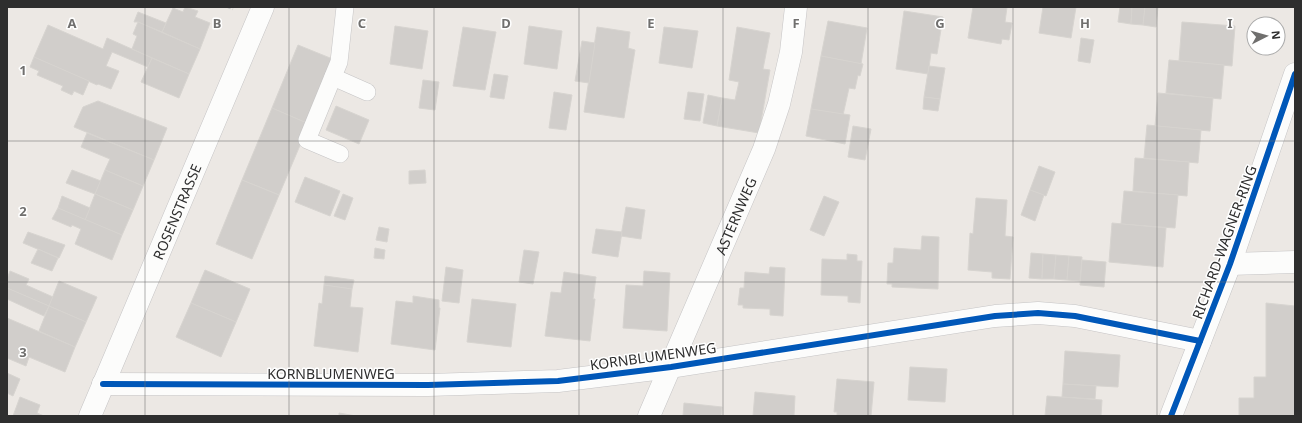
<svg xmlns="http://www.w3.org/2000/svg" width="1302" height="423" font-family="'Noto Sans',sans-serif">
<rect width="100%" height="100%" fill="#ece8e4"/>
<!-- building -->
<g fill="#d1cecb" stroke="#d7d4d0">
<path d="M185 7 198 11 195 17 210 23 200 49 162 32 173 8 183 12Z"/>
<path d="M973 7H1007L1005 22 1012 23 1009 40 1002 39 1001 44 968 38Z"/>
<path d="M1043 7H1076L1071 38 1039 33Z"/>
<path d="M1120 7H1132L1131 24 1118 22Z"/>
<path d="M1132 7H1145L1143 25 1131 24Z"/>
<path d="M1145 7H1158L1156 27 1143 25Z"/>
<path d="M904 11 943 17 937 54 931 53 928 74 896 69Z"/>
<path d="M138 12 166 23 162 32 138 22H134Z"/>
<path d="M828 21 867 28 861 64 821 56Z"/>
<path d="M138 22 200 49 189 74 132 49 137 36 133 34Z"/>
<path d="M1182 22 1235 26 1232 66 1179 61Z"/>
<path d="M48 25 103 49 107 38 152 58 148 67 112 52 106 66 119 71 111 89 98 84 97 85 34 57Z"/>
<path d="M395 26 428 31 422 69 390 64Z"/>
<path d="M529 26 562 31 557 69 524 64Z"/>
<path d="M463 27 496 32 485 90 453 86Z"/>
<path d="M597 27 630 32 628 48 635 50 624 118 584 112Z"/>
<path d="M664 27 698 31 692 68 659 63Z"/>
<path d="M737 27 770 33 763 69 770 70 759 133 717 126 722 98 735 100 739 82 729 80Z"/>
<path d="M1081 38 1094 40 1090 63 1078 61Z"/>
<path d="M582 41 595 43 589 83 575 81Z"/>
<path d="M298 45 335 60 309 124 272 108Z"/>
<path d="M821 56 863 64 860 76 858 75 855 89 849 88 843 115 811 109Z"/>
<path d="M34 57 89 81 83 95 74 91 72 95 61 90 63 86 37 75 39 71 30 67Z"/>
<path d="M152 58 189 74 179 98 141 82Z"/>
<path d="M1169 60 1224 65 1221 99 1166 93Z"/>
<path d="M929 66 945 68 940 99 924 97Z"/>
<path d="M494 74 508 76 504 99 490 97Z"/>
<path d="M423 80 439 82 435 110 419 108Z"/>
<path d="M554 92 572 95 566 130 549 128Z"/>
<path d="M688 92 704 94 700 121 684 119Z"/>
<path d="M1158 93 1213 98 1210 131 1155 126Z"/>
<path d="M708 95 722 98 717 126 703 123Z"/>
<path d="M924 97 940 99 938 111 923 109Z"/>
<path d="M98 101 167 128 154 160 74 127 83 107Z"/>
<path d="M336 106 369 120 359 144 326 130Z"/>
<path d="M272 108 309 124 279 195 242 180Z"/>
<path d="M811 109 850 115 845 144 806 136Z"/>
<path d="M1147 125 1201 130 1198 163 1144 158Z"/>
<path d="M853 126 871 129 865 160 848 157Z"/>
<path d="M87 133 154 160 143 186 105 170 110 159 81 147Z"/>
<path d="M1135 158 1189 162 1187 196 1133 191Z"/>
<path d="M1039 166 1055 172 1046 196 1030 190Z"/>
<path d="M72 170 101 181 95 194 66 183Z"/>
<path d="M105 170 143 186 133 210 95 194Z"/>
<path d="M425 170 426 183 409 184V171Z"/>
<path d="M305 177 340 191 330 216 295 202Z"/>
<path d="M242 180 279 195 252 259 216 244Z"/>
<path d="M1030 190 1044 195 1035 221 1021 215Z"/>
<path d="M1124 191 1178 195 1175 228 1121 224Z"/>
<path d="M95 194 133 210 122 235 85 220Z"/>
<path d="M343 194 353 198 345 220 334 216Z"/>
<path d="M62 196 90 208 85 220 58 208Z"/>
<path d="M824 196 839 202 824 236 810 230Z"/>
<path d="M976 198 1007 200 1005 236 1013 237 1010 279 992 278V272L968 270 970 233 973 234Z"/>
<path d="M626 207 645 210 641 239 621 236Z"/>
<path d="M58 208 122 235 112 260 75 244 81 229 72 225 71 227 52 219Z"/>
<path d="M1112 223 1166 228 1163 267 1109 262Z"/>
<path d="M379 227 389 229 387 242 376 240Z"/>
<path d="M596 229 622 232 618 257 592 253Z"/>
<path d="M28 232 65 245 59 258 23 243Z"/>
<path d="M922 236 939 237 938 289 892 287V284H887L888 263H893L894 248 921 250Z"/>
<path d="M375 248 385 250 384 259 374 258Z"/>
<path d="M38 249 58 258 52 271 31 263Z"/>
<path d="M524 250 539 252 533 284 519 282Z"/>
<path d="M1031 253 1043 254 1042 279 1029 278Z"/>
<path d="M847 254 857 255V261H862L860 303 848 302V296L821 295 822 259 847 260Z"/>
<path d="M1043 254 1056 255 1054 279H1042Z"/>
<path d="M1056 255 1069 256 1067 280 1054 279Z"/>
<path d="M1069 256 1082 257 1080 281 1067 280Z"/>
<path d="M1082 260 1106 262 1104 287 1080 285Z"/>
<path d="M446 267 463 270 459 303 442 301Z"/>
<path d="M770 267 785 268 783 316 770 315V309L743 308V305H738L740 288H744L745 272 769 274Z"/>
<path d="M205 270 250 289 236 322 191 303Z"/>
<path d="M10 271 29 279 26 285 53 297 49 306 7 288V279Z"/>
<path d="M644 271 670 273 667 331 623 328 626 285 643 286Z"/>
<path d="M564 272 596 277 593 299H595L590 341 545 336 551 292 561 293Z"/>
<path d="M325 276 354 280 352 289 324 285Z"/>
<path d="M59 281 97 297 86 322 49 306Z"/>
<path d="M324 285 352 289 350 307 363 308 358 352 314 346 319 303 322 304Z"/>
<path d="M7 288 49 306 44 316 7 299Z"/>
<path d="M413 296 439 300V308H440L435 350 391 344 396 301 413 303Z"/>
<path d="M472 299 516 304 511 347 467 342Z"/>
<path d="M191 303 236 322 221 357 176 337Z"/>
<path d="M1266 303 1295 306V416H1239V398H1254V377H1266Z"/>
<path d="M49 306 86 322 75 347 39 331Z"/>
<path d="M7 318 75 347 65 372 29 357 26 366 7 358Z"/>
<path d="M1065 351 1120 355 1118 387 1063 384Z"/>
<path d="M910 367 947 369 945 402 908 400Z"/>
<path d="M7 373 20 379 13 396 7 393Z"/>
<path d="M837 379 874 382 871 416H837V412H834Z"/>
<path d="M1063 384 1096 386 1095 399 1062 397Z"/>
<path d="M755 392 795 396 794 416H753Z"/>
<path d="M1047 396 1102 400 1101 416H1045Z"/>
<path d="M20 397 40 405 37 413 44 416H13Z"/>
<path d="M684 403 722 407 721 416H683Z"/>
<path d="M339 413 356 416H339Z"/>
</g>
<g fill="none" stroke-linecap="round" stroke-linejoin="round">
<!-- service casing -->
<g stroke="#c5c4c5" stroke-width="18">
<g id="service">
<path d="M333 77 367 92"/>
<path d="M340 154 307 140 339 62 345 7"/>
</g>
</g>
<!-- minor casing -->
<g stroke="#c5c4c5" stroke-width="23">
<g id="minor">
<path d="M1230 264 1295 262"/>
<path d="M103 384 428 385 558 381 671 367 995 316 1038 313 1075 316 1200 341"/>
<path id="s1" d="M90 416 263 7"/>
<path id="s2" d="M649 416 764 149 779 104 791 52 796 7"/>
</g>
</g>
<!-- tertiary casing -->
<g stroke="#c5c4c5" stroke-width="23">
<path id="tertiary" d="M1171 416 1230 264 1295 74"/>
</g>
<!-- path -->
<path stroke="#c9c9c8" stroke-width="2.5" stroke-dasharray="3 2" stroke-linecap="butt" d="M228 7 233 9"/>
<!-- service -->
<use href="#service" stroke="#fcfcfb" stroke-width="17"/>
<!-- minor -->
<use href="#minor" stroke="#fcfcfb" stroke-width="22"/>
<!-- tertiary -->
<use href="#tertiary" stroke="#fcfcfb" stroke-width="22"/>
<!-- cycleway casing -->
<g stroke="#fff" stroke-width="8">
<g id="cycleway">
<path d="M103 384 428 385 558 381 671 367 995 316 1038 313 1075 316 1200 341"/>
<path d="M1171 416 1230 264 1295 74"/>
</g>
</g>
<!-- cycleway -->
<use href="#cycleway" stroke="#0057b8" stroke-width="6"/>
</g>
<!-- grid -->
<path fill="none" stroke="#706f6e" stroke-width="1" stroke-opacity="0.55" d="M145 7V416M289 7V416M434 7V416M579 7V416M723 7V416M868 7V416M1013 7V416M1157 7V416M7 141H1295M7 282H1295"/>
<g text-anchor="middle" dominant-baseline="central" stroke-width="3" stroke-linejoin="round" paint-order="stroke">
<!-- street labels -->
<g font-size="14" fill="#2e2e2e" stroke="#fff">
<text stroke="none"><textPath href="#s1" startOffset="222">ROSENSTRASSE</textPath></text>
<text stroke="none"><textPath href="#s2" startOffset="218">ASTERNWEG</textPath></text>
<text transform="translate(1224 242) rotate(-70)">RICHARD-WAGNER-RING</text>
<text transform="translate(653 356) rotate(-8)">KORNBLUMENWEG</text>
<text x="331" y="373">KORNBLUMENWEG</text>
</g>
</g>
<g font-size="13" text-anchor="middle" font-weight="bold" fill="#706f6e" stroke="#fff" stroke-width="3" stroke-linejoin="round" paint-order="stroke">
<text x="72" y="28">A</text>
<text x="217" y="28">B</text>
<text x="362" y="28">C</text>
<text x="506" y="28">D</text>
<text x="651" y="28">E</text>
<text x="796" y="28">F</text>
<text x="940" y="28">G</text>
<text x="1085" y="28">H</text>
<text x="1230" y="28">I</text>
<text x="23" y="75">1</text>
<text x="23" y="216">2</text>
<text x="23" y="357">3</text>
</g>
<!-- border -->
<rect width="1302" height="423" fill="none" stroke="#2e2e2e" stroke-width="16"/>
<!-- north arrow -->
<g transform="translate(1266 36) rotate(84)"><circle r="19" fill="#ffffff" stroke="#ababab"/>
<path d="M0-3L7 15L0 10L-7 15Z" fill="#706f6e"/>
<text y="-6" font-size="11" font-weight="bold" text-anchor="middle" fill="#2e2e2e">N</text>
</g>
</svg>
